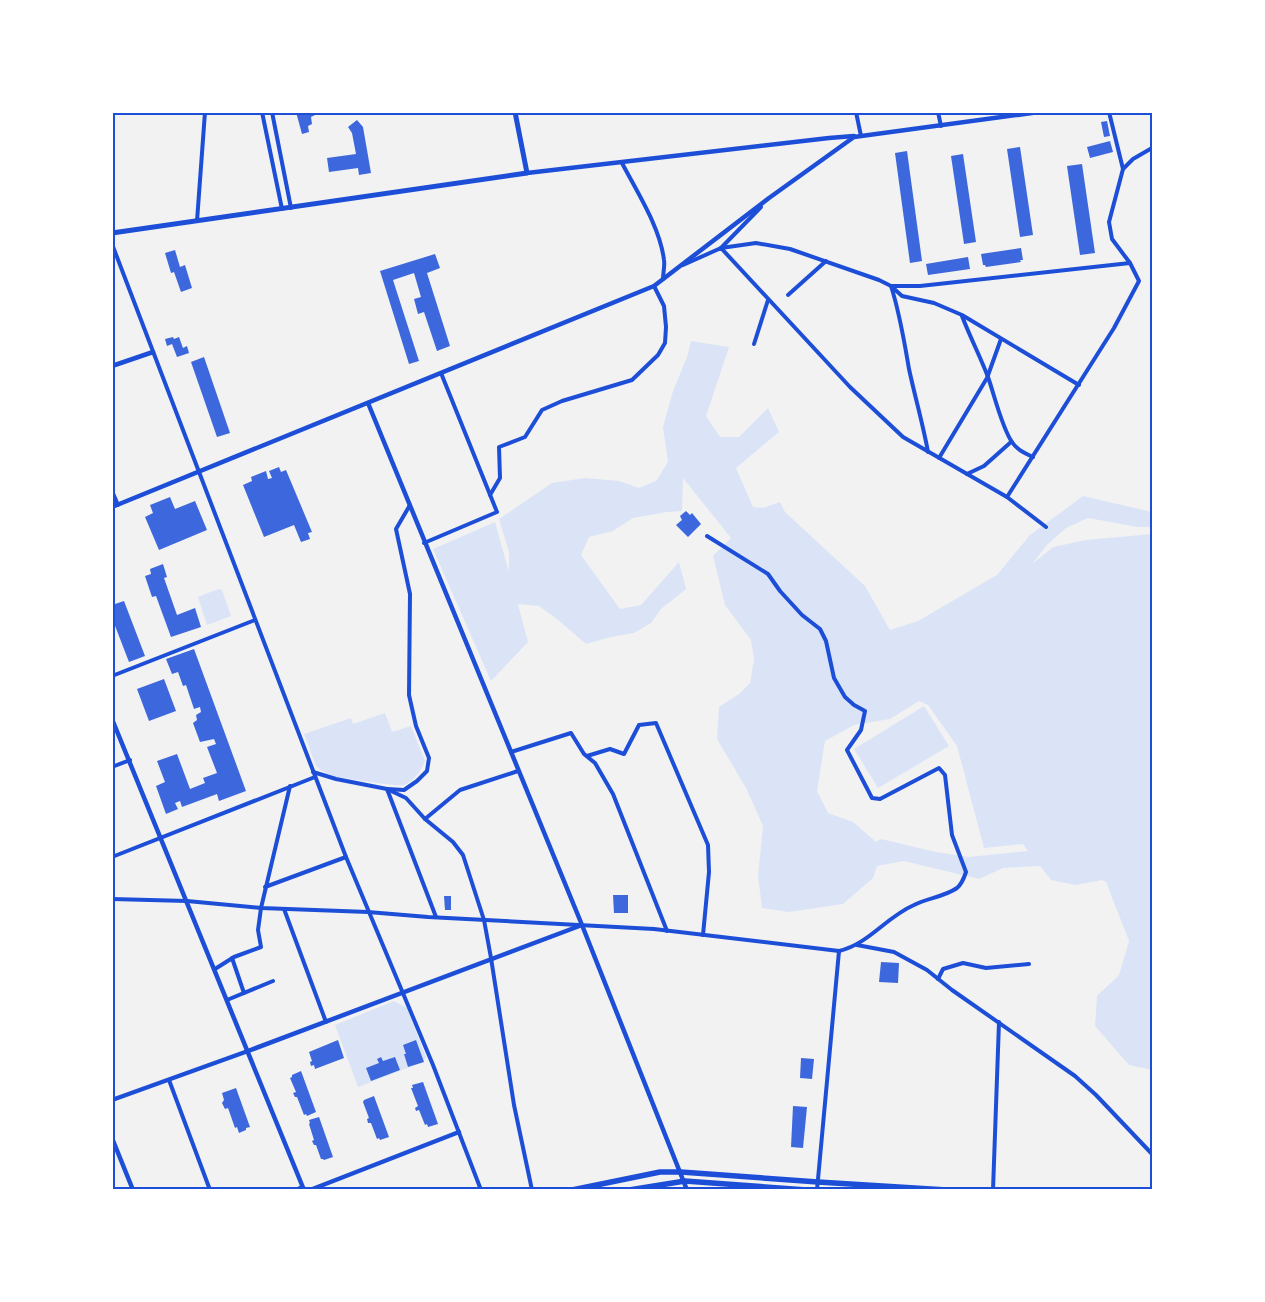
<svg xmlns="http://www.w3.org/2000/svg" width="1265" height="1302" font-family="'Work Sans',sans-serif">
<rect width="100%" height="100%" fill="#f2f2f2"/>
<!-- green -->
<g fill="#dbe4f7" fill-rule="evenodd">
<path d="M691 341 729 347 706 416 720 437H739L768 408 779 432 736 468 753 507 763 508 780 502 785 512 865 586 890 630 918 621 997 575 1030 535 1083 496 1152 512V527H1138L1088 518 1066 528 1047 545 1032 564 1053 547 1086 540 1152 534V1070L1129 1065 1095 1026 1097 996 1119 975 1129 941 1106 882 1102 880 1075 885 1051 880 1040 866 1003 868 979 879 904 861 877 866 873 878 843 904 789 912 762 908 758 876 763 826 746 788 717 739 719 707 739 694 750 683 754 659 751 640 725 605 713 556 731 538 683 478 682 511 667 512 633 518 613 531 589 537 581 555 620 609 641 605 679 562 686 589 661 609 651 623 634 633 611 637 586 644 557 619 539 606 518 604 528 642 491 681 433 549 495 522 509 572V552L499 519 552 483 585 478 619 481 639 488 656 481 668 462 663 427 673 391 687 357ZM919 701 928 705 957 746 984 848 1023 844 1028 851 969 857 936 852 881 839 876 842 853 822 828 813 817 791 825 741 854 725 890 719Z"/>
<path d="M218 589 222 590 231 616 207 625 198 597Z"/>
<path d="M924 706 949 746 878 788 854 749Z"/>
<path d="M385 713 392 732 411 726 425 761C421 770 415 781 404 785 397 787 343 778 333 776 327 774 321 771 316 766L304 734 351 718 353 724Z"/>
<path d="M394 1001 407 1008 426 1057 423 1062 358 1087 335 1025Z"/>
</g>
<!-- building -->
<g fill="#3d67dc">
<path d="M296 112H314L315 115 311 117 312 124 308 126 309 132 302 134Z"/>
<path d="M357 120 363 127 371 173 359 175 358 168 329 172 327 158 356 154 352 133 348 127Z"/>
<path d="M1107 121 1110 136 1104 137 1101 122Z"/>
<path d="M1110 141 1113 152 1090 158 1087 147Z"/>
<path d="M1020 147 1033 235 1020 237 1007 149Z"/>
<path d="M907 151 922 261 910 263 895 153Z"/>
<path d="M963 154 976 242 964 244 951 156Z"/>
<path d="M1082 164 1095 253 1080 255 1067 166Z"/>
<path d="M1021 248 1023 260H1020L1021 262 986 267 985 265H983L981 254Z"/>
<path d="M175 250 180 267 185 265 192 288 181 292 174 272 171 273 165 253Z"/>
<path d="M435 254 440 268 427 273 450 346 437 351 424 312 418 314 414 299 421 297 414 273 393 280 419 361 409 364 380 271Z"/>
<path d="M968 257 970 269 928 275 926 264Z"/>
<path d="M173 337 174 339 179 337 183 348 187 346 189 353 177 357 172 344 167 346 165 339Z"/>
<path d="M204 357 230 433 217 437 191 362Z"/>
<path d="M279 467 281 472 286 470 312 532 308 533 310 539 301 542 294 525 264 537 243 485 252 481 251 477 266 471 268 479 272 478 269 471Z"/>
<path d="M170 497 175 509 195 501 207 530 159 550 145 517 153 513 150 505Z"/>
<path d="M686 511 690 515 692 513 701 524 688 537 676 525 682 520 680 516Z"/>
<path d="M163 564 167 577 164 578 177 615 195 608 201 627 171 637 156 596 152 597 145 576 151 574 150 569Z"/>
<path d="M124 601 145 656 129 662 112 618V605Z"/>
<path d="M194 649 246 791 219 801 217 794 182 807 180 801 175 803 178 809 166 814 156 786 165 782 157 761 177 754 190 789 205 783 203 778 217 773 207 747 216 744 214 739 200 742 193 723 197 720 196 715 201 712 200 707 194 709 186 685 183 686 178 672 172 674 166 659Z"/>
<path d="M164 679 176 711 149 721 137 689Z"/>
<path d="M613 895H628V913H614Z"/>
<path d="M444 896H451V910H445Z"/>
<path d="M881 962 899 963 898 983 879 982Z"/>
<path d="M338 1040 344 1058 315 1069 314 1065 311 1066 310 1062 312 1061 309 1052Z"/>
<path d="M416 1040 424 1062 408 1067 404 1054H406L403 1045Z"/>
<path d="M381 1057 383 1061 395 1057 400 1070 371 1081 366 1068 379 1063 377 1059Z"/>
<path d="M801 1058 814 1059 812 1079 800 1078Z"/>
<path d="M301 1071 316 1112 307 1116 306 1114 304 1115 297 1097H295L293 1093 296 1092 290 1078 292 1077V1075Z"/>
<path d="M423 1082 438 1124 428 1127 427 1124 425 1125 419 1110 416 1111 415 1108 418 1106 411 1088H413L412 1085Z"/>
<path d="M236 1088 250 1127 246 1128V1130L239 1133 237 1127 235 1128 228 1108 225 1109 222 1103 224 1100 222 1093Z"/>
<path d="M374 1096 389 1137 380 1140 379 1138 377 1139 371 1123H368L367 1119 369 1118 363 1102 364 1100Z"/>
<path d="M793 1106 807 1107 803 1148 791 1147Z"/>
<path d="M319 1117 333 1157 324 1160 323 1159H321L316 1145H314L312 1141 314 1140 309 1124 310 1123 309 1120Z"/>
</g>
<g fill="none" stroke-linecap="round" stroke-linejoin="round">
<!-- minor -->
<g stroke="#1d4ed8" stroke-width="4">
<path d="M262 112 282 209"/>
<path d="M272 112 291 208"/>
<path d="M856 112 861 136"/>
<path d="M938 112 941 126"/>
<path d="M1109 112 1123 169"/>
<path d="M622 163C637 192 660 227 664 260 665 266 663 273 663 279"/>
<path d="M197 221 205 112"/>
<path d="M112 244 346 857 433 1065 481 1190"/>
<path d="M721 248 756 243 790 249 879 280 891 286 902 296 934 303 962 315 1079 385"/>
<path d="M721 248 761 207"/>
<path d="M683 265 721 248 850 387 903 437 1007 497 1046 527"/>
<path d="M788 295 826 261"/>
<path d="M962 316C970 337 980 356 988 377 994 394 1002 428 1012 442 1017 450 1025 453 1033 457"/>
<path d="M754 344 768 300"/>
<path d="M928 452C923 424 915 397 909 369 904 340 900 314 891 286H920L1130 263"/>
<path d="M939 458 987 378 1001 339"/>
<path d="M967 474 984 466 1011 442"/>
<path d="M112 491 118 505"/>
<path d="M490 495 500 478 499 447 525 437 542 410 562 401 632 380 658 355 665 343 666 327 664 306 654 286"/>
<path d="M1007 497 1114 328 1139 281 1130 263 1112 239 1109 222 1123 169 1133 159 1152 148"/>
<path d="M410 505 396 529 410 594 409 695 416 726 429 758 427 771 417 781 404 790 387 789 436 917"/>
<path d="M424 543 497 512 441 373"/>
<path d="M112 676 255 620"/>
<path d="M511 752 571 733 584 754 595 763 613 794 667 931"/>
<path d="M587 756 610 749 624 754 639 725 656 723 708 845 709 872 703 935"/>
<path d="M112 767 130 760"/>
<path d="M313 772 336 779 387 789 406 798 425 819 453 842 463 855 484 920 491 958 514 1105 532 1190"/>
<path d="M425 819 460 790 518 771"/>
<path d="M112 857 315 777"/>
<path d="M265 887 346 857"/>
<path d="M112 899 187 901 261 908 368 912 428 917 654 929 839 951C869 944 886 917 914 905 927 898 944 897 957 888 962 884 964 878 966 872L952 835 945 775 939 768 880 799 872 798 847 750 861 730 865 711 854 705 845 697 834 678 826 641 820 629 802 615 780 591 768 574 707 536"/>
<path d="M284 909 326 1022"/>
<path d="M857 945 894 952 927 970 952 990 1075 1076 1096 1095 1152 1154"/>
<path d="M232 958 244 993"/>
<path d="M215 969 234 957 261 947 258 930 261 908 290 786"/>
<path d="M938 979 943 969 963 963 986 968 1029 964"/>
<path d="M227 1000 273 981"/>
<path d="M169 1080 210 1190"/>
<path d="M295 1190 302 1187"/>
<path d="M817 1190 839 951"/>
<path d="M993 1190 999 1022"/>
</g>
<!-- tertiary -->
<g stroke="#1d4ed8" stroke-width="4.5">
<path d="M527 173 829 138 854 136"/>
<path d="M112 366 153 352"/>
<path d="M368 403 582 925 687 1190"/>
<path d="M112 507 654 286 769 198 854 137 1039 112"/>
<path d="M112 719 304 1190"/>
<path d="M112 1100 248 1051 582 925"/>
<path d="M112 1138 133 1190"/>
<path d="M310 1190 459 1132"/>
</g>
<!-- secondary -->
<path stroke="#1d4ed8" stroke-width="5" d="M112 233 527 173 515 112"/>
<!-- primary -->
<g stroke="#1d4ed8" stroke-width="5.5">
<path d="M572 1190 660 1172H681L818 1182 947 1190"/>
<path d="M629 1190 685 1181 807 1190"/>
</g>
</g>
<!-- border -->
<rect width="1265" height="1302" fill="none" stroke="#ffffff" stroke-width="228"/>
<rect x="114" y="114" width="1037" height="1074" fill="none" stroke="#1d4ed8" stroke-width="2"/>
</svg>
